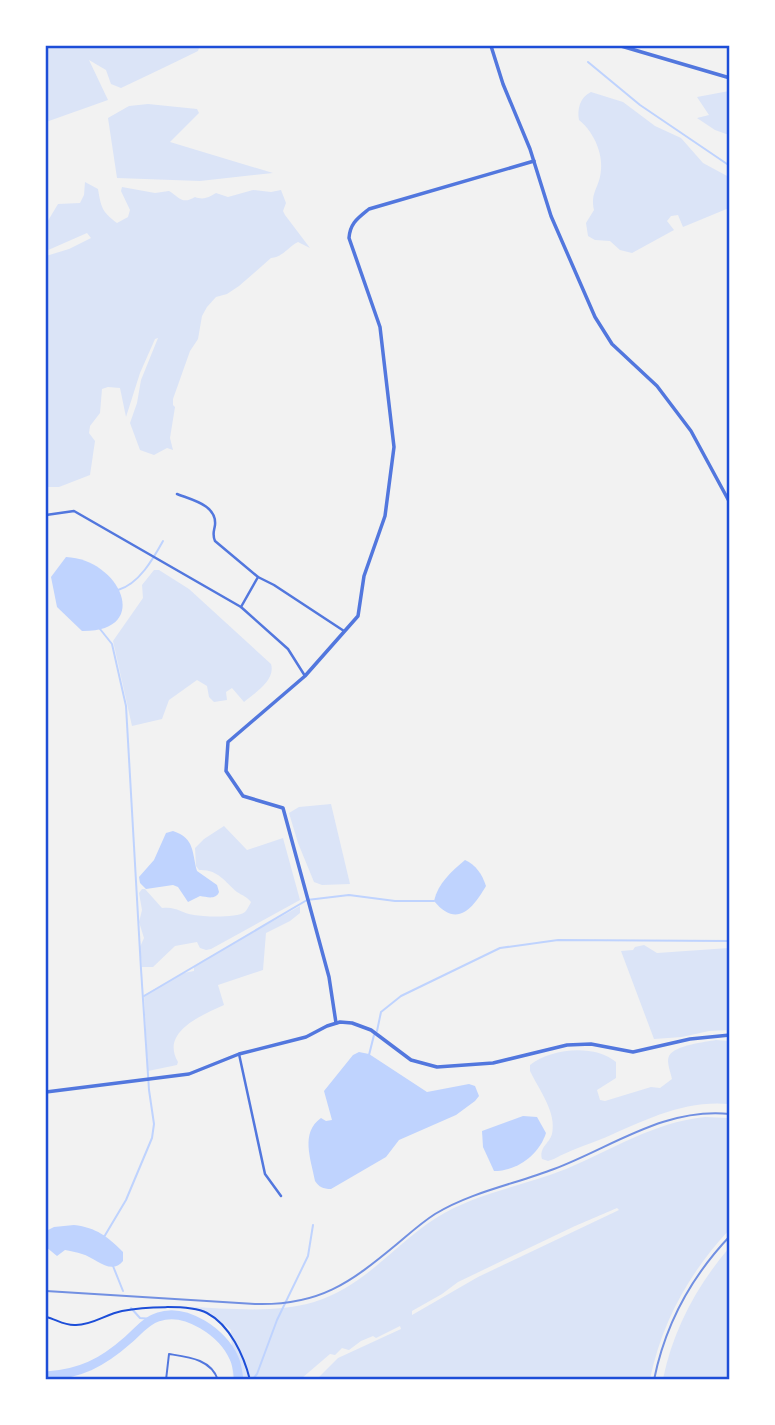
<svg xmlns="http://www.w3.org/2000/svg" width="775" height="1425" font-family="Rubik,sans-serif">
<rect width="100%" height="100%" fill="#f2f2f2"/>
<!-- green -->
<g fill="#dbe4f7" fill-rule="evenodd">
<path d="M46 46H198L199 48 198 51C173 63 147 76 121 88L111 84 106 70 89 60 108 100 46 122Z"/>
<path d="M729 91H730L729 135 715 130 697 118 709 115 697 97Z"/>
<path d="M591 92 623 102 655 126 681 138 703 163 729 177V208L683 227 678 215 671 216 667 221 674 230 632 253 620 250 610 241 595 240 588 236 586 223 594 210C591 194 596 192 600 177 605 157 595 133 579 120 577 109 580 97 591 92Z"/>
<path d="M148 104 197 109 199 113 170 142 273 173 200 181 117 178 108 118 129 106Z"/>
<path d="M85 182 98 189C101 207 102 212 117 223L128 217 130 210 121 191 122 187 155 193 169 191C179 197 182 205 195 197 203 200 208 198 216 193L228 197 253 190 271 192 281 190 286 203 283 211 285 215 310 248 298 242C288 247 283 257 271 258L239 286 227 294 216 297 207 307 202 316 198 339 190 351 173 399V405L175 407 170 438 173 450 167 448 154 455 140 450 130 423 137 403 141 380 158 338 155 339 140 373 126 417 120 388 108 387 102 389 100 413 90 426 89 433 95 441 90 475 59 487H46V256L69 249 91 238 87 233 46 251V224L58 204 80 203 84 195Z"/>
<path d="M154 570H159L189 589 271 664C276 680 255 693 244 702L232 688 226 692 227 700 214 702 209 697 207 686 197 680 169 700 162 719 132 726 113 641 143 598 142 585Z"/>
<path d="M331 804 350 884 322 885 314 882 298 843 289 813 299 807Z"/>
<path d="M224 826 247 850 283 838 300 900 211 949 206 950 200 948 197 942 175 946 153 967H142L140 947 144 938 139 922 142 910 139 893 142 889H145L162 908C176 906 181 913 194 915 205 917 237 918 245 912 247 910 250 904 251 902 246 896 243 896 237 892 225 882 218 869 199 870L196 866 195 848 204 839Z"/>
<path d="M300 906V913L290 921 266 933 263 970 218 985 224 1005C202 1015 160 1032 178 1062L177 1065 148 1071 144 995 184 973 194 971V967L202 961Z"/>
<path d="M644 945 657 953 729 948V1030L709 1031 682 1037 654 1039 621 951 633 950 635 947Z"/>
<path d="M716 1040 729 1041V1104C684 1100 645 1120 604 1138 587 1145 570 1150 554 1159L548 1161 542 1159C539 1147 549 1144 552 1134 557 1112 539 1090 530 1071V1065C551 1048 595 1044 616 1062V1078L597 1090 600 1100 605 1101 651 1087 660 1088 672 1079C671 1073 666 1062 669 1056 675 1045 705 1042 716 1040Z"/>
<path d="M705 1117 729 1118V1230C689 1273 662 1322 650 1379H317L338 1358 401 1329 400 1326 376 1338 373 1336 361 1341 349 1350 342 1348 335 1355 330 1354 302 1378 304 1379H233L231 1330 210 1313 187 1307C228 1308 274 1314 314 1302 364 1287 394 1245 436 1218 475 1193 524 1186 566 1169 612 1150 654 1122 705 1117ZM617 1208 619 1210 478 1277 412 1315V1311L442 1294 458 1282 575 1226Z"/>
<path d="M729 1248V1379H663C673 1330 696 1287 729 1248Z"/>
</g>
<!-- water -->
<g fill="#bfd3fe">
<path d="M66 557C120 559 153 632 82 631L57 607 51 577Z"/>
<path d="M173 831C195 838 192 853 197 871L217 885 219 892C216 900 207 897 200 896L188 902 178 887 173 885 146 889 140 883 139 877 154 860 166 833Z"/>
<path d="M465 860C476 865 482 874 486 886 473 908 457 929 434 901 438 883 452 871 465 860Z"/>
<path d="M359 1052 369 1054 427 1092 469 1084 475 1086 479 1096 475 1101 456 1115 399 1140 386 1157 331 1189C323 1189 319 1187 315 1181 311 1159 300 1133 321 1118L326 1121 332 1120 324 1091 353 1055Z"/>
<path d="M523 1116 537 1117 546 1133C539 1155 517 1171 494 1171L483 1147 482 1131Z"/>
<path d="M74 1225C97 1228 107 1236 123 1252V1261C111 1276 96 1258 82 1254 77 1252 70 1251 65 1250L57 1256 46 1247V1231L54 1227Z"/>
</g>
<g fill="none" stroke-linecap="round" stroke-linejoin="round">
<!-- stream -->
<g stroke="#bfd3fe" stroke-width="2">
<path d="M588 62 640 105 730 166"/>
<path d="M118 590C139 584 153 559 163 541"/>
<path d="M100 629 112 644 126 706 141 969 149 1090 154 1124 152 1138 126 1200 104 1237"/>
<path d="M144 996 307 900 349 895 395 901H434"/>
<path d="M377 1031 381 1012 401 996 500 948 558 940 730 941"/>
<path d="M369 1055 374 1035"/>
<path d="M113 1266 123 1291"/>
<path d="M131 1308 140 1318 152 1319"/>
<path d="M252 1380 257 1374 277 1320 308 1256 313 1225"/>
</g>
<!-- river -->
<path stroke="#bfd3fe" stroke-width="9" d="M46 1376C80 1374 102 1363 128 1340 137 1332 147 1320 158 1317 186 1307 223 1333 234 1358 237 1364 238 1373 239 1380"/>
<!-- path -->
<path stroke="#1d4ed8" stroke-width="2" d="M46 1317C56 1319 64 1326 76 1325 93 1325 106 1314 122 1311 142 1307 189 1304 207 1313 230 1325 244 1356 250 1380"/>
<!-- service -->
<path stroke="#5277de" stroke-width="2" d="M166 1380 169 1354C188 1357 211 1359 218 1380"/>
<!-- minor -->
<g stroke="#5277de" stroke-width="2.5">
<path d="M177 494C192 500 217 505 215 525 214 532 212 534 215 541L258 577 241 607"/>
<path d="M46 515 74 511 241 607 288 649 305 676"/>
<path d="M258 577 274 585 344 631"/>
<path d="M239 1054 265 1174 281 1196"/>
</g>
<!-- tertiary -->
<g stroke="#5277de" stroke-width="3.5">
<path d="M491 46 503 84 530 149 551 216 595 317 612 344 657 386 691 431 730 503"/>
<path d="M621 46 730 78"/>
<path d="M336 1023 329 977 283 808 243 796 226 771 228 742 305 676 358 616 364 576 385 516 394 447 380 327 349 238C350 223 358 218 369 209L534 161"/>
<path d="M46 1092 189 1074 239 1054 306 1037 327 1026 340 1022 352 1023 371 1030 411 1060 437 1067 493 1063 567 1045 591 1044 633 1052 690 1039 730 1035"/>
</g>
<!-- rail -->
<g stroke="#7290e2" stroke-width="2">
<path d="M46 1291 255 1304C319 1306 350 1283 397 1244 409 1234 421 1223 435 1214 471 1192 515 1184 554 1169 612 1147 665 1107 730 1114"/>
<path d="M654 1380C665 1325 691 1277 730 1236"/>
</g>
</g>
<!-- border -->
<rect width="775" height="1425" fill="none" stroke="#ffffff" stroke-width="94"/>
<rect x="47" y="47" width="681" height="1331" fill="none" stroke="#1d4ed8" stroke-width="2.5"/>
</svg>
